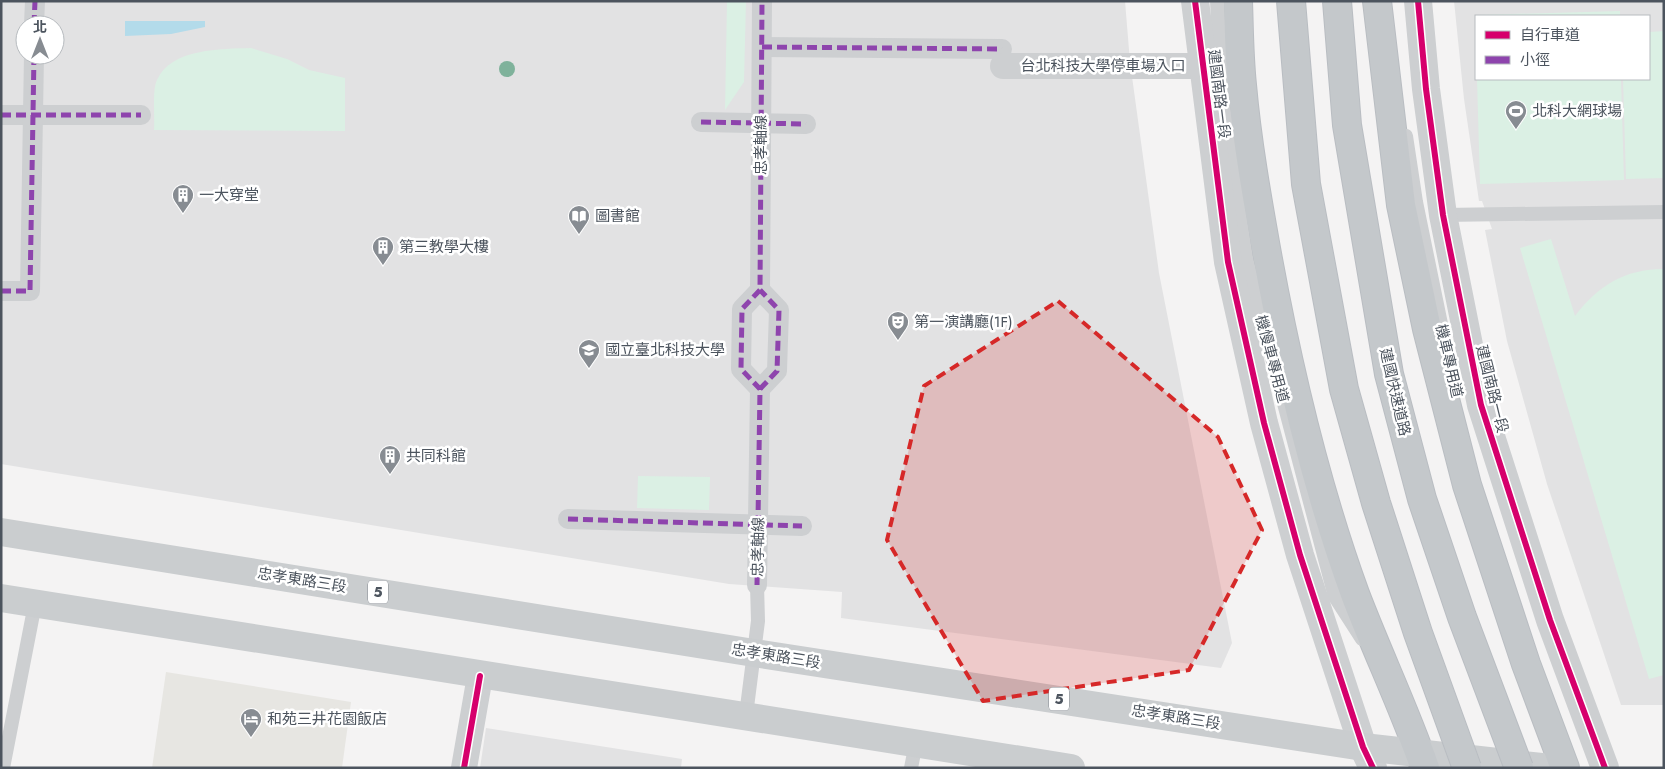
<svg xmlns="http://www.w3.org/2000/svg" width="1665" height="769" font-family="Jost,'Noto Sans TC',sans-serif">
<rect width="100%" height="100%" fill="#f4f3f3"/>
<!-- commercial -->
<path fill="#e7e6e2" d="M166 672 351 702 342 768H152Z"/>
<!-- education -->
<g fill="#e2e2e3" fill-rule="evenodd">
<path d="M1 1H1125L1130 62 1159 273 1232 643 1221 668 841 618 842 592 729 584 1 464ZM25 25H55V55H25Z"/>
<path d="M1454 1H1664V705H1621L1547 484 1507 341 1485 230 1492 229 1482 201H1479L1464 99ZM1476 16H1649V79H1476Z"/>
<path d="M486 728 682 759 681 768H480Z"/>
</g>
<!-- green -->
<g fill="#dbf0e4">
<path d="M727 1H746L744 82 725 110Z"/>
<path d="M1620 11V16H1476V24V15Z"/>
<path d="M1664 31V178L1626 179 1623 79H1649V32Z"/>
<path d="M251 48 287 59 309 70 345 78V131L154 130C155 117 152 90 157 80 171 48 222 49 251 48Z"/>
<path d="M1477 79H1621L1624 180 1480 184Z"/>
<path d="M1551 239 1575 316C1598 286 1624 269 1664 269V675L1649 679 1520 248Z"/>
<path d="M638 476 710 477 709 510 637 508Z"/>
</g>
<!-- water -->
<path fill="#b3dbea" d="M125 21H205V27L171 34 125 36Z"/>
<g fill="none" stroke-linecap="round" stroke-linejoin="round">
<!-- trunk casing -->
<g stroke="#b9bdc2" stroke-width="30">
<g id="trunk">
<path d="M1238 1C1239 29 1239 57 1242 85 1247 142 1257 198 1267 254 1288 369 1315 484 1355 594 1377 652 1404 708 1425 768"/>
<path d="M1377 1 1401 205 1427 329 1467 485 1526 664 1565 768"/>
</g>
</g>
<!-- service -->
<g stroke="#cdcfd1" stroke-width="14">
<path d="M1217 1 1222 99 1246 259 1335 597 1362 639"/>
<path d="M1406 136 1416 202 1450 368"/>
<path d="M1443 215 1664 212"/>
<path d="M746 715 758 621 757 585"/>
<path d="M3 768 35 604"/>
<path d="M911 768 916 743"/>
</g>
<!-- pedestrian -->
<g stroke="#cdcfd1" stroke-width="20">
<path d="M34 25 35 1"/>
<path d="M762 47 1002 49"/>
<path d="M1 115H141"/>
<path d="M701 122 806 124"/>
<path d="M1 291H30L34 55"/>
<path d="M760 389 777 371 779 310 760 290"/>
<path d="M568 519 802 526"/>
<path d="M757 585 760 389 741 369 742 309 760 290 762 1"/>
</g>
<!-- minor -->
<g stroke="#cdcfd1" stroke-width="26">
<path d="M1003 66H1203"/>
<path d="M464 768 480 676"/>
</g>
<!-- tertiary -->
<g stroke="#cdcfd1" stroke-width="28">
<path d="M1195 1 1228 262 1264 423 1300 555 1363 747 1373 768"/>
<path d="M1418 1 1426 89 1443 215 1481 405 1550 620 1605 768"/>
</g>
<!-- primary -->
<g stroke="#cacdcf" stroke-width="28">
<path d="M1 532 754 653 1363 747 1551 768"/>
<path d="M1 598 1071 768"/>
</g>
<!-- trunk -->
<use href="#trunk" stroke="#c4c8cb" stroke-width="28"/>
<!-- trunk-bridge casing -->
<g stroke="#b9bdc2" stroke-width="30" stroke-linecap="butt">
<g id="trunk-bridge">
<path d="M1291 1 1306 184 1344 389 1376 503 1418 633 1467 768"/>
<path d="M1337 1 1347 125 1389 374 1422 499 1462 617 1519 768"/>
</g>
</g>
<!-- trunk-bridge -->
<use href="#trunk-bridge" stroke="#c4c8cb" stroke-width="28"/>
<!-- quiet -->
<g stroke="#8e44ad" stroke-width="5" stroke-dasharray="10 5" stroke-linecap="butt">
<path d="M34 25 35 1"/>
<path d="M762 47 1002 49"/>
<path d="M1 115H141"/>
<path d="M701 122 806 124"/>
<path d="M1 291H30L34 55"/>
<path d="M760 389 777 371 779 310 760 290"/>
<path d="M568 519 802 526"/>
<path d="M757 585 760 389 741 369 742 309 760 290 762 1"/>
</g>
<!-- cycleway casing -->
<g stroke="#fff" stroke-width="9">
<g id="cycleway">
<path d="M1195 1 1228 262 1264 423 1300 555 1363 747 1373 768"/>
<path d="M1418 1 1426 89 1443 215 1481 405 1550 620 1605 768"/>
<path d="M464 768 480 676"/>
</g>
</g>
<!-- cycleway -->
<use href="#cycleway" stroke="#d6006c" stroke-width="6"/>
</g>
<!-- trees -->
<circle fill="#7fb29b" cx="507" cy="69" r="8"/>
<!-- marked area -->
<path fill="#d62828" fill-opacity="0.2" stroke="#d62828" stroke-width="4" stroke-dasharray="10 6" stroke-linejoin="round" d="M1058 301 1218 437 1262 530 1189 670 983 701 887 540 924 386Z"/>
<!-- icons -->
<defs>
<g id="stadium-pin" transform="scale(1.125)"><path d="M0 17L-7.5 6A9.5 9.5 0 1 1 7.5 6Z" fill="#878c92" stroke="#fff"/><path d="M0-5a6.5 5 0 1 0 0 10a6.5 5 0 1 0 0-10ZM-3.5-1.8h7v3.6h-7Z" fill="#fff"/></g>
<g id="building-pin" transform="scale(1.125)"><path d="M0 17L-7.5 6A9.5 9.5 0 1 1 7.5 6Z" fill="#878c92" stroke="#fff"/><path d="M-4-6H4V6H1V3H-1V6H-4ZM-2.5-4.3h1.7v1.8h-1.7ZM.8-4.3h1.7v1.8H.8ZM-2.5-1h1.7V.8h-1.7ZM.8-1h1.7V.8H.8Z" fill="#fff"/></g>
<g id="library-pin" transform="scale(1.125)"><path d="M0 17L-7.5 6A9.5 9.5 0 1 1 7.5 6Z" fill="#878c92" stroke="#fff"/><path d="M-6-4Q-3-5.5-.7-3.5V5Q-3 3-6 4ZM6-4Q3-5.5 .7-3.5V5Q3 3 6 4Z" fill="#fff"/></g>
<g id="theatre-pin" transform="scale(1.125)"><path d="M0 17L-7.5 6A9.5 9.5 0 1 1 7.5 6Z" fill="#878c92" stroke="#fff"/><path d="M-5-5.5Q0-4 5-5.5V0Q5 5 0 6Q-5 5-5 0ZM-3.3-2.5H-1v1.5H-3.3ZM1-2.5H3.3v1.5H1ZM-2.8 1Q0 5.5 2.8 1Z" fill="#fff"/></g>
<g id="university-pin" transform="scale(1.125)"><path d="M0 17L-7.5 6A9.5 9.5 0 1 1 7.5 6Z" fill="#878c92" stroke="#fff"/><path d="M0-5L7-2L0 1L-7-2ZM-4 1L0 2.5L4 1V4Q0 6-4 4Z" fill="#fff"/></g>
<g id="hotel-pin" transform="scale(1.125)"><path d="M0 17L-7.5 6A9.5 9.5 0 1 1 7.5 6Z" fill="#878c92" stroke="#fff"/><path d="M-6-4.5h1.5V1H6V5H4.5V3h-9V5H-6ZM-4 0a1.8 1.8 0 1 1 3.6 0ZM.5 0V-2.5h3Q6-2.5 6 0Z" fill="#fff"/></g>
</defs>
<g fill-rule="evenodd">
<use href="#stadium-pin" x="1516" y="111"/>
<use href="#building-pin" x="183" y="195"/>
<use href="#library-pin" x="579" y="216"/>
<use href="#building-pin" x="383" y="247"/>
<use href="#theatre-pin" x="898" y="322"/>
<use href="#university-pin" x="589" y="350"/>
<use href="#building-pin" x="390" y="456"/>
<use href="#hotel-pin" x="251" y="719"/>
</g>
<g text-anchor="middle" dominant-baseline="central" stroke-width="5" stroke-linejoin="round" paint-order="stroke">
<!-- shield labels -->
<g fill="#fff" stroke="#82878e" stroke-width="1">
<rect x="368" y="580.5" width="20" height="23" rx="4"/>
<rect x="1049" y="687.5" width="20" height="23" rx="4"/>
</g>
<g font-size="14" font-weight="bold" fill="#4c545e">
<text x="378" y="592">5</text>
<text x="1059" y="699">5</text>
</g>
<!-- street labels -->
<g font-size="15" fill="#4c545e" stroke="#fff">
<text x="1103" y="66">台北科技大學停車場入口</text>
<text transform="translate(1219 94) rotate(83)">建國南路一段</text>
<text transform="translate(761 145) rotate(-90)">忠孝軸線</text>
<text transform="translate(1272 359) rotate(75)">機慢車專用道</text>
<text transform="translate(1449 361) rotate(77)">機車專用道</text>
<text transform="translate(1492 389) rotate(76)">建國南路一段</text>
<text transform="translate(1395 392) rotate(77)">建國快速道路</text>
<text transform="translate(758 547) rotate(-89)">忠孝軸線</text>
<text transform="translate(302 580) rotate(9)">忠孝東路三段</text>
<text transform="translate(776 656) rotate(9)">忠孝東路三段</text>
<text transform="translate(1176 717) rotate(9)">忠孝東路三段</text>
</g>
<!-- poi labels -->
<g font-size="15" fill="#4c545e" stroke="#fff" text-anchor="start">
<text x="1532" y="111">北科大網球場</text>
<text x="199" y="195">一大穿堂</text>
<text x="595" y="216">圖書館</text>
<text x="399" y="247">第三教學大樓</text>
<text x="914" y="322">第一演講廳(1F)</text>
<text x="605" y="350">國立臺北科技大學</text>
<text x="406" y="456">共同科館</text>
<text x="267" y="719">和苑三井花園飯店</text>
</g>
</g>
<!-- border -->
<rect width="1665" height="769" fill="none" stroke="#4c545e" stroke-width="5"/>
<!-- legend -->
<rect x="1475" y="15" width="175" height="65" fill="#ffffff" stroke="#b7bbbf"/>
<rect x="1485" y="31" width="25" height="8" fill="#d6006c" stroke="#b7bbbf"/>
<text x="1520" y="40" font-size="15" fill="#4c545e">自行車道</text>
<rect x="1485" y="56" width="25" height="8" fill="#8e44ad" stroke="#b7bbbf"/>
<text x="1520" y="65" font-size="15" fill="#4c545e">小徑</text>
<!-- north arrow -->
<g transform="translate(40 40)"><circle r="24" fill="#ffffff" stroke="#b7bbbf"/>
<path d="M0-4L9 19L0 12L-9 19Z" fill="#878c92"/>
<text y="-8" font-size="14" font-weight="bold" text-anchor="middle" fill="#4c545e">北</text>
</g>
</svg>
